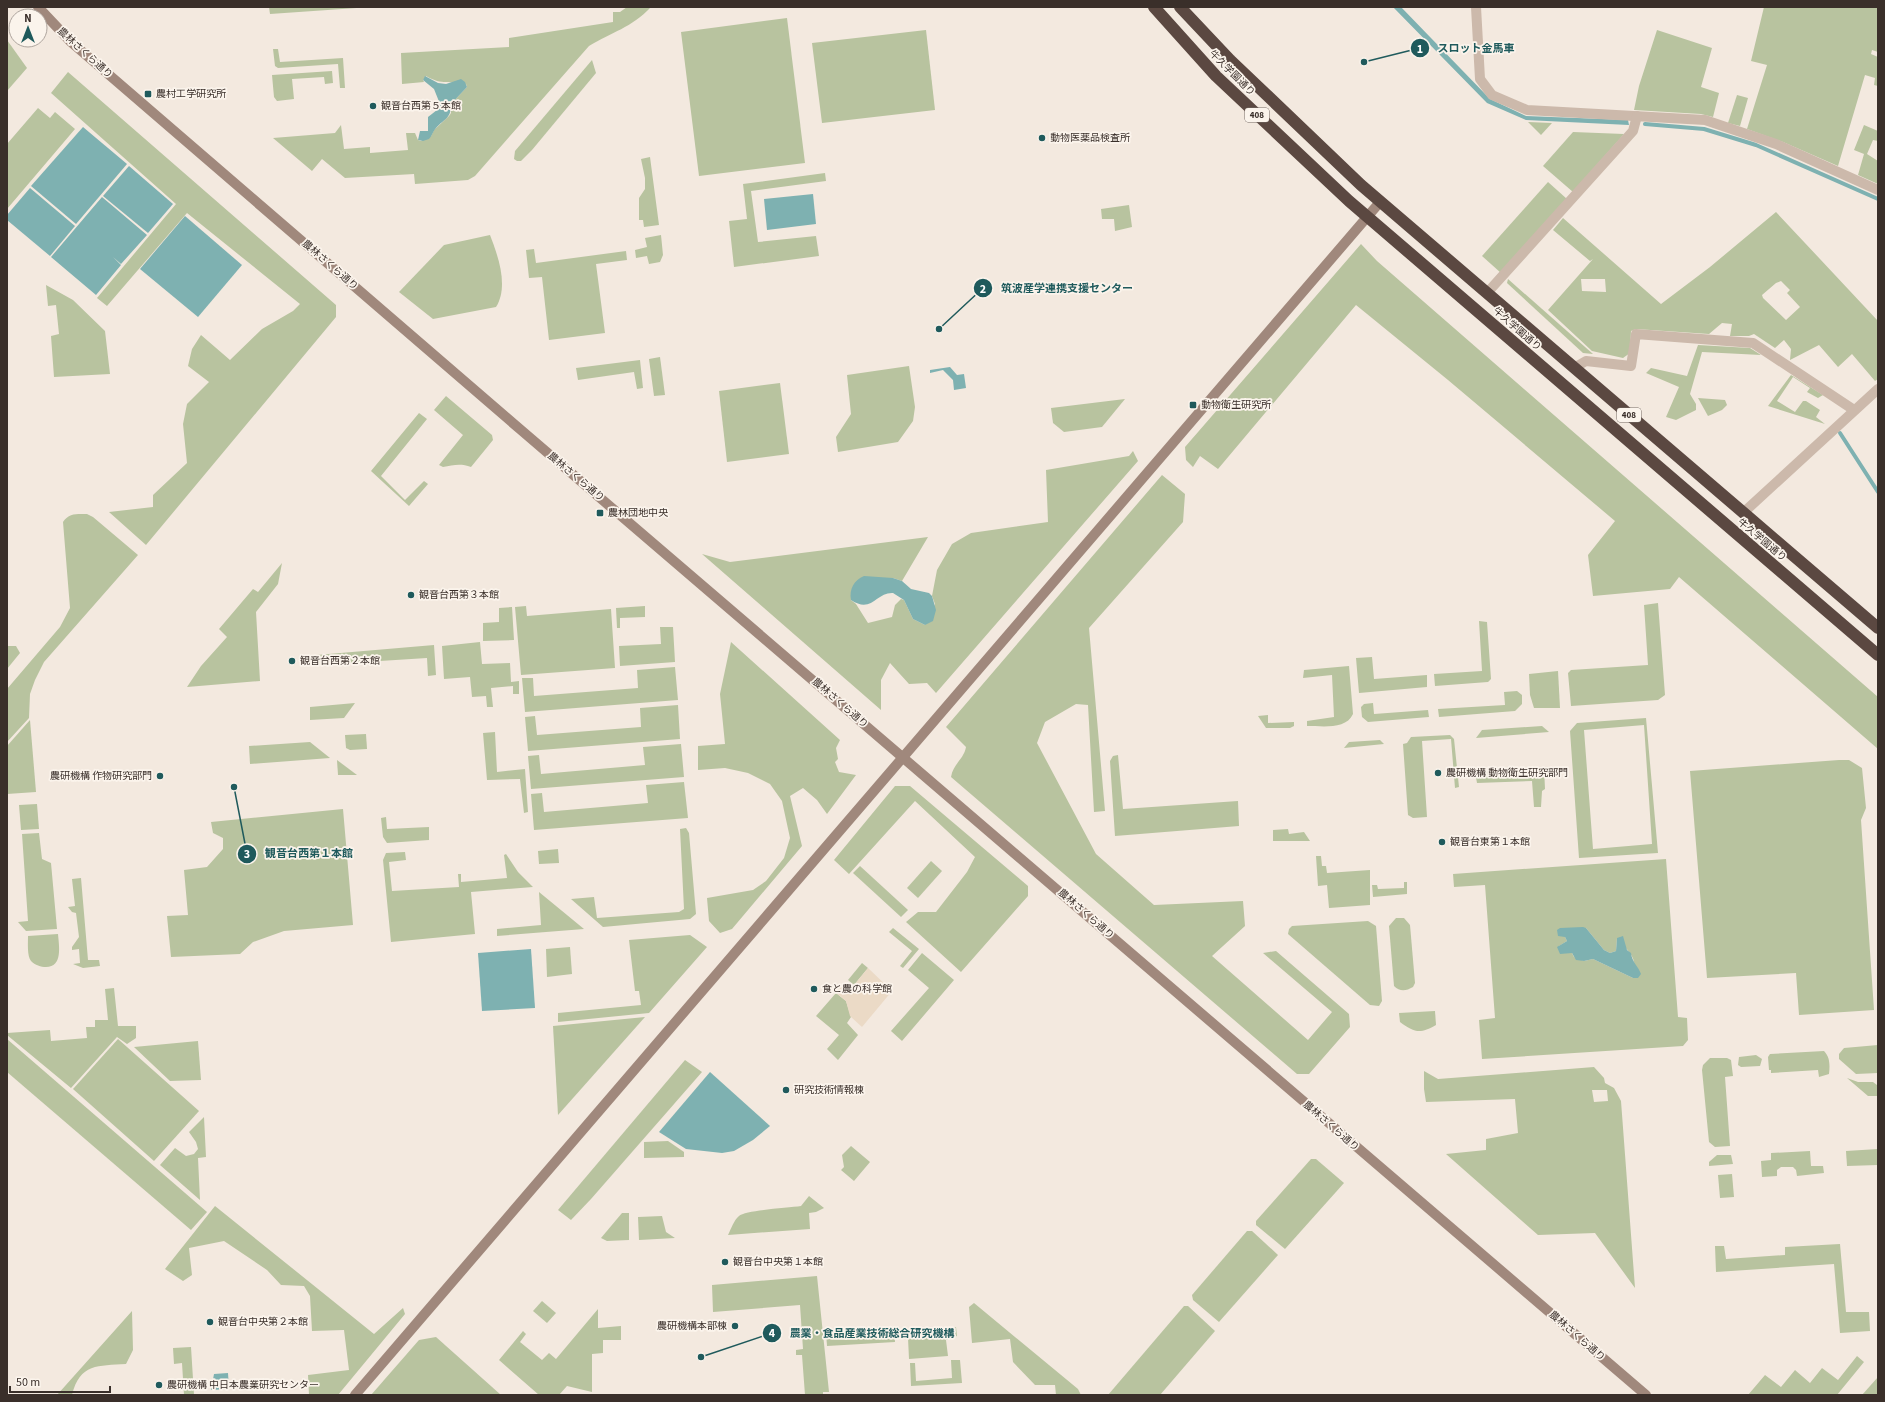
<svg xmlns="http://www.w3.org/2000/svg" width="1885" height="1402" font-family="'Source Sans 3','Noto Sans JP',sans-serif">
<rect width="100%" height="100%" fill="#f3e9df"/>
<!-- green -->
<g fill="#b8c39f" fill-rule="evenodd">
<path d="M269 7H371L270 14Z"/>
<path d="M627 7H651C631 28 612 32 589 46L475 176 468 180 415 184 414 174 345 178 322 159 312 171 273 138 335 133 341 125 344 149 370 147V153L408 150 406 133H415L418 140 421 141 431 136 434 130 449 116 451 113V104L467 87 466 84C449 80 443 86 426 76L423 80 424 82 402 84 401 53 509 47V38L613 22V12H620Z"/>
<path d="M1764 7H1878V52L1872 50 1871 54 1878 57V86L1874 85 1875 78 1865 75 1838 166 1783 142 1747 129 1767 65 1751 61Z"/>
<path d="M787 18 805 163 699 176 681 32Z"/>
<path d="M926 30 935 110 822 123 812 43Z"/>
<path d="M1657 30 1712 48 1701 87 1719 93 1713 117 1701 114 1634 110 1639 86Z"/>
<path d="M7 40 27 68 7 91Z"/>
<path d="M273 49H278L280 62 343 58 345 88H340L338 64 278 68 275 66Z"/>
<path d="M592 60 596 73 532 150 521 161H517L514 159 515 151Z"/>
<path d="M332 71 333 83 325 84 324 77 292 79 294 99 277 101 274 97 272 75Z"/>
<path d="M68 72 336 305V317L146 545 109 512 153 507V495L187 463 183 424 187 404 209 382 188 366 192 349 201 335 230 360 262 329 293 311 300 304 187 213 107 306 97 298 176 204 51 93Z"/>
<path d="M1737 95 1748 98 1740 126 1728 123Z"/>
<path d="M38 108 50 118 55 112 75 129 7 209V144Z"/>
<path d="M1528 122 1552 123 1541 135Z"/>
<path d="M1864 125 1878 131V141L1873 140 1867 154 1878 161V184L1858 175 1864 154 1854 150Z"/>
<path d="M1573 132 1624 134 1573 192 1543 166Z"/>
<path d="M650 157 659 225 644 227 643 220H639V198L645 189V178L641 159Z"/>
<path d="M825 173 826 181 751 191 758 242 816 236 819 256 734 267 729 221 747 219 743 184Z"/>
<path d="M1548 182 1567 199 1501 273 1482 256Z"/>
<path d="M1129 205 1132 227 1115 231 1114 219H1102L1101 209Z"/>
<path d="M1776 212 1878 321V379L1875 381 1852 354 1838 367 1819 345 1790 360 1791 349 1784 340 1775 348 1754 334 1749 336H1730L1732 324 1722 323 1709 334 1636 329 1631 331 1630 353 1623 358 1592 351 1548 310 1593 259 1590 261 1553 230 1563 218 1661 304 1710 267ZM1581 279H1605L1606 292 1582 291ZM1781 281 1790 290 1787 293 1800 307 1786 320 1763 298 1762 295 1776 283Z"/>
<path d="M490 235C498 256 509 286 496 307L433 319 399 292 444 245Z"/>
<path d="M661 235 663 255 660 262 649 264 647 256 636 258 635 250 647 247 645 238Z"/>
<path d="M1361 244 1377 261 1878 697V749L1679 577 1670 589 1593 596 1588 555 1615 521 1448 380 1356 305 1218 469 1200 456 1193 467 1186 460 1185 447Z"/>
<path d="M534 249 536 263 626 251 627 260 596 264 605 333 549 340 542 277 529 278 526 250Z"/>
<path d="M1508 279 1593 354 1583 353 1507 283Z"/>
<path d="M46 285 73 300 105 331 110 374 54 377 51 336 59 334 56 305 48 306Z"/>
<path d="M1698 345 1750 348 1761 355 1702 352 1690 394 1696 404V410L1676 420 1666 417 1679 387 1646 373 1651 368 1687 376Z"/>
<path d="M660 357 665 395 654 396 649 359Z"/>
<path d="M640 360 643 388 637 389 634 372 578 380 576 368Z"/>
<path d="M909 366 915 407 913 421 898 442 838 452 836 437 851 414 847 375Z"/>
<path d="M1791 375 1823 395 1818 398 1807 392 1810 388 1793 377 1777 401 1795 412 1803 401H1806L1820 410 1816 417 1825 424 1768 406Z"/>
<path d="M780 383 789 454 727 462 719 391Z"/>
<path d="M446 396 492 435 493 440 471 467C461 463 453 465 443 467L439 465 463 435 434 410Z"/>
<path d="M1698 398 1725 400 1727 405 1722 410 1708 416Z"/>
<path d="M1125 399 1102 427 1064 432 1053 423 1051 408Z"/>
<path d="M419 413 427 419 381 476 405 500 424 481 428 484 409 506 371 471Z"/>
<path d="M1133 451 1138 461 936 693 927 683 909 684 890 663 881 680V710L702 554 730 562 928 537 902 581 893 578 851 600 856 604 868 623 892 617 895 605 901 599 904 600 913 619 925 625 935 604 932 596 937 570 952 544 971 533 1048 522 1046 470 1129 456Z"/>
<path d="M1162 475 1185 494 1183 522 1089 628 1105 811 1094 812 1088 705 1076 704 1045 722 1037 743 1096 854 1154 905 1243 901 1245 926 1212 956 1308 1040 1332 1012 1263 953 1276 951 1349 1014 1350 1027 1309 1074H1297L951 777C953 764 964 759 966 747L946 727Z"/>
<path d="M87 514 93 517 138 555 44 662 35 680 30 694 29 718 7 742V689L60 627 70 608 63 522C69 513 76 514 87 514Z"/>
<path d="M282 563 278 584 256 612 260 681 187 687 201 666 227 637 219 629 253 589 258 592Z"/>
<path d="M1658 603 1665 695 1658 700 1571 706 1568 673 1571 670 1648 665 1644 605Z"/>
<path d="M526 606 527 616 611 609 615 668 521 675 515 607Z"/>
<path d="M645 606V617L620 618V628H617L616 608Z"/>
<path d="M512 607 514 640 483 641V623L499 622V608Z"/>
<path d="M1479 621 1487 622 1491 679 1488 682 1435 686 1434 674 1482 671Z"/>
<path d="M660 627H673L675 662 620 666 619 646 661 644Z"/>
<path d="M480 642 482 664 510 663 511 682 519 681V694H513V686L491 688 493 707H487L486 696 472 697 470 677 444 679 442 646Z"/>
<path d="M731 642 840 740 836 748 838 759 835 762 839 772 856 775 827 814 817 800 803 788 790 796 802 846 732 929 720 933 709 921 707 898 753 890 766 881 784 858 790 838 782 801 770 784 748 773 725 768 698 770V746L725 744 720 694Z"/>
<path d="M434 645 436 675 428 676 427 658 317 665V655Z"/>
<path d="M7 646H16L20 653 7 669Z"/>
<path d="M1372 657 1374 679 1427 675V687L1359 693 1356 658Z"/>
<path d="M1349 666 1353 714C1346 730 1322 726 1307 726V721L1334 717 1332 675 1303 678 1304 670Z"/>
<path d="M675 667 678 700 525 712 522 678H533L534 696 638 688 637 670Z"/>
<path d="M1558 671 1560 708H1534L1530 695 1529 674Z"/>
<path d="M1517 691 1522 695V704L1515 711 1439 717 1438 709 1505 705 1504 692Z"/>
<path d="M355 703 344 718 310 720V707Z"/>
<path d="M1373 703 1374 714 1428 710 1429 717 1368 722 1362 717 1361 707 1364 704Z"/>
<path d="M678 705 680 739 528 751 525 717 535 716 537 735 641 727 640 708Z"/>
<path d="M1268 715V723L1294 722V726L1290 728H1266L1258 716Z"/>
<path d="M1646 718 1658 853 1579 858 1570 731 1577 723ZM1644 725 1652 844 1593 849 1584 730Z"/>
<path d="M30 720 36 792 7 794V746Z"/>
<path d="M1542 726 1549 732 1476 738 1482 730Z"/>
<path d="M495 732 497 772 525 769 528 812 524 813 520 779 487 780 483 733Z"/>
<path d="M366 734 367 749 350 750 346 748 345 735Z"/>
<path d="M1450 735 1454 739 1459 787 1455 788 1451 739 1422 741 1427 817 1413 818 1408 815 1403 744 1407 743 1411 737Z"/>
<path d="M1380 740 1384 744 1344 748 1349 742Z"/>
<path d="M310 742 330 758 250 764 249 746Z"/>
<path d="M681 744 684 777 531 789 528 756 539 755 541 774 645 765 643 747Z"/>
<path d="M1118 755 1123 809 1238 801 1239 826 1115 836 1110 761 1113 756Z"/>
<path d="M337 760 357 775H338Z"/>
<path d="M1839 760H1849L1862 768 1866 808 1861 820 1874 1010 1799 1015 1796 973 1707 978 1690 771Z"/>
<path d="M1544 767 1545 789 1542 791 1541 807H1534L1532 781 1477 783 1475 772Z"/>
<path d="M684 782 688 818 534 830 531 794 542 793 544 812 648 803 646 785Z"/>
<path d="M895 786H910L1028 886V896L961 972 906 922 918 912H936L967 872 975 857 915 801 849 874 834 860Z"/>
<path d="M37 804 39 829 21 830 19 805Z"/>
<path d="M343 809 353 925 284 931 253 942 240 954 171 957 167 916 188 915 184 870 207 867 223 849V838L213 833 211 822Z"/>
<path d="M386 817 387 829 429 827V840L387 843 383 837 381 818Z"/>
<path d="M686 828 689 833 696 914 690 919 603 927 571 899 594 897 597 918 679 912 684 909 680 829Z"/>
<path d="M1288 829 1289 834 1304 832 1310 841H1273V830Z"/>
<path d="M39 833 42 859 51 863 57 929 26 931 18 922 28 921 22 834Z"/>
<path d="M558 849 559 863 539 864 538 851Z"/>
<path d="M405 852 406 860 389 862 392 891 459 887 458 874H461V882L507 878 504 855 506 854 518 872 533 887 471 892 475 934 391 942 383 860 386 853Z"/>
<path d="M1316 856H1321L1322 866H1326L1327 873 1370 870V905L1329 908 1327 885 1318 886Z"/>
<path d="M1666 859 1678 1017 1687 1018 1688 1040 1683 1046 1482 1059 1479 1020 1495 1018 1485 885 1454 887 1453 874ZM1586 928 1604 950 1610 953 1616 951 1617 938C1630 954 1638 956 1633 978L1593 959 1584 961 1574 957 1572 953H1566L1559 946 1567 941 1565 937Z"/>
<path d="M931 861 942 871 918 898 907 888Z"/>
<path d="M860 866 908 910 901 917 853 873Z"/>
<path d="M81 878 88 960H99L100 966 83 968 73 964 80 963 79 949 72 950V947L79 937 76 913 72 912 68 907 75 906 72 879Z"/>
<path d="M1404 882H1407V894L1373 897 1372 885H1377L1378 889 1404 888Z"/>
<path d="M539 892 584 929 497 936V929L541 925Z"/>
<path d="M1396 918H1404L1410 925 1415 983 1413 987C1406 991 1400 992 1394 986L1389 926Z"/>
<path d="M1368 921 1376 926 1382 1001 1379 1006 1370 1005 1288 934 1289 929 1292 926Z"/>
<path d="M893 928 919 949 903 968 900 966 912 951 889 932Z"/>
<path d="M58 934C59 946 63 967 46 967 41 967 35 965 31 961 27 956 28 943 28 936Z"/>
<path d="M690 935 707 947 649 1013 558 1022V1013L641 1005 639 991H635L629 940Z"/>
<path d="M570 947 572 974 547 977 546 949Z"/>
<path d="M922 953 954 980 902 1041 891 1031 929 988 908 970Z"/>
<path d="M862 963 868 968 854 985 848 980Z"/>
<path d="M114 988 118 1026H136V1038L127 1044 117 1037 71 1088 7 1035V1033L50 1030 51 1041 87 1038 86 1027H95V1020H108L105 989Z"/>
<path d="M836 993 846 1001 851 1017 847 1023 858 1035 838 1060 827 1049 839 1035 816 1016Z"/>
<path d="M1435 1011 1436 1025C1420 1034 1415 1033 1400 1022L1399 1013Z"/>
<path d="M645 1017 558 1115 553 1026Z"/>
<path d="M7 1039 207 1212 191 1230 7 1072Z"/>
<path d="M118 1039 199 1111 154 1161 73 1089Z"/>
<path d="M198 1041 201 1080 170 1081 134 1047Z"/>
<path d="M1878 1045V1073L1856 1074 1839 1059V1054L1844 1048Z"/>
<path d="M1824 1051C1830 1057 1830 1065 1829 1074L1819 1077 1818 1070 1771 1073V1070H1769L1768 1057 1770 1054Z"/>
<path d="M1756 1055 1762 1059 1760 1066 1741 1067 1738 1065 1739 1057Z"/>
<path d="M1710 1058H1727L1731 1060 1733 1076 1725 1077 1730 1146 1715 1147 1709 1142 1702 1070 1703 1065Z"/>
<path d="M685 1060 702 1072 591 1199 571 1220 558 1210Z"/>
<path d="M1594 1067 1604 1078 1605 1083 1614 1088 1621 1101 1635 1288 1595 1233 1538 1235 1446 1154 1486 1150V1139L1518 1133 1515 1099 1426 1102 1424 1089V1071L1438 1079ZM1592 1090H1607L1608 1101 1594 1102Z"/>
<path d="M1847 1078 1858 1082H1873L1877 1085V1096H1868Z"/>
<path d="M204 1117 206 1157 198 1158 200 1200 160 1165 175 1148 186 1156 194 1154 198 1149 196 1142 189 1132Z"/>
<path d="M668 1141 684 1152V1157L644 1158V1142Z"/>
<path d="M851 1146 870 1162 854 1181 841 1170 844 1167 842 1155Z"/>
<path d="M1878 1149V1165L1847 1166 1846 1151Z"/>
<path d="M1810 1151 1811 1166H1823L1824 1173 1797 1176 1796 1170 1793 1167H1781L1777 1170V1176L1762 1177 1761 1161 1771 1160V1153Z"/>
<path d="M1717 1155H1731L1733 1164 1709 1166V1162Z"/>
<path d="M1311 1159H1316L1344 1183 1285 1249 1256 1225V1221Z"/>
<path d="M1732 1174 1734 1197 1720 1198 1718 1175Z"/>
<path d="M809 1196 824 1208 816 1212 809 1213 810 1229 728 1235C731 1229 734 1220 739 1216 745 1210 788 1208 801 1206Z"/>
<path d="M215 1206 374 1334 403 1308 405 1314 338 1395H309L308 1375 349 1370 344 1330 312 1331 310 1296 304 1286 281 1285 267 1270 224 1241 189 1248 192 1275 183 1281 165 1269Z"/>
<path d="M622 1213H629V1240L607 1241 601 1238Z"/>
<path d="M662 1216 666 1232 675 1238 639 1240 638 1217Z"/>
<path d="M1247 1231H1252L1278 1255 1219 1322 1193 1300 1192 1295Z"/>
<path d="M1840 1244 1846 1312H1869L1870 1331 1840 1333 1834 1264 1716 1272 1715 1246H1724L1726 1259 1785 1255V1247Z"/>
<path d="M817 1276 829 1392H823V1395H805L802 1355H796V1350L803 1349 800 1305 713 1312 712 1285Z"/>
<path d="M542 1301 556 1313 547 1323 533 1311Z"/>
<path d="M974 1303 1078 1389 1081 1395H1056L1055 1385H1035L1013 1362 1010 1339 972 1343 969 1307Z"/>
<path d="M1184 1306H1188L1215 1331 1160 1395H1108Z"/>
<path d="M598 1309V1328L621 1326V1340H603V1353L592 1354V1392L567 1386 559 1395H539L499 1360 523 1331 526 1334 520 1342 542 1360 549 1353 556 1359Z"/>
<path d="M132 1311 133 1350 126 1364C98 1366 80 1363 72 1395H57Z"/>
<path d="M956 1327 957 1336 946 1340 948 1356 909 1359 908 1338 933 1337V1329Z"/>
<path d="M894 1329 895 1342 827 1346 826 1332Z"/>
<path d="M436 1337 501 1395H371L419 1340Z"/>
<path d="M191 1347 194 1395H184L182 1363 174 1364 173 1348Z"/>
<path d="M1857 1356 1864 1362 1837 1395H1748L1765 1375 1781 1387 1795 1370 1810 1383 1822 1368 1838 1380Z"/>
<path d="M951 1360H960L962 1383 911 1386 910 1363H915L916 1381 952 1378Z"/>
<path d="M1878 1377V1395H1862Z"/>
</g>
<!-- plaza -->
<path fill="#ebdac6" d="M868 968 892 991 862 1027 850 1016 846 1001 836 993 843 985 852 992 856 988 854 985Z"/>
<!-- water -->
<g fill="#7eb1b1">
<path d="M1393 7H1401L1490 99 1526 116 1628 120 1629 125 1526 120 1487 103Z"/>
<path d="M425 76 438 83 446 84 461 79 465 82 467 87 451 104C451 119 445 118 436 128 433 131 432 136 429 139L423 141 418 140 420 131H428V117L437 110 440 104 434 89 423 80Z"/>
<path d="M83 127 127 164 76 224 31 186Z"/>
<path d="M129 166 173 204 148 233 103 196Z"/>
<path d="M30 188 75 226 50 256 7 220V215Z"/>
<path d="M813 194 816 224 767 230 764 199Z"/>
<path d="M102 197 147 235 121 264 113 257 121 265 96 295 51 257Z"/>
<path d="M185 216 242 265 198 317 140 269Z"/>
<path d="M950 367 957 375 964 374 966 388 954 390 953 380 943 370 930 373V370Z"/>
<path d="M864 576 893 578 902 581 911 589 929 593 932 596 936 610 933 621 925 625 913 619 904 600 893 593C876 592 872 614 851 600 849 589 854 580 864 576Z"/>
<path d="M1583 927 1586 928 1604 950 1610 953 1616 951 1617 938 1623 936 1627 950 1631 953C1632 962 1638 966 1641 974L1638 978H1633L1593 959 1584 961 1576 960 1572 953 1560 954 1557 947 1567 941 1565 937 1558 936 1557 930 1560 928Z"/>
<path d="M531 949 535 1008 482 1011 478 953Z"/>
<path d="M710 1072 770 1126 753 1140 734 1151 722 1153 686 1149 659 1132Z"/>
<path d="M228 1373 229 1389 211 1390 214 1374Z"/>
</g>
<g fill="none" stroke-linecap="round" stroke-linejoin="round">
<!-- stream -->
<g stroke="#7eb1b1" stroke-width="4">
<path d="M1645 124 1704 129 1756 145 1878 199"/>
<path d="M1840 433 1878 492"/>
</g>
<!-- street -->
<g stroke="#ccb9ab" stroke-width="10">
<path d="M1476 7 1480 79 1492 95 1527 110 1705 120 1776 144 1878 190"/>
<path d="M1487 293 1633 131 1637 116"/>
<path d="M1574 368 1586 361 1631 366 1636 334 1753 343 1854 410"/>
<path d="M1743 513 1878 389"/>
</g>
<!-- secondary -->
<g stroke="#a0887c" stroke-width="10">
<path d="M38 7 71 42 521 430 1646 1395"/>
<path d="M355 1395 1380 202"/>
</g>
<!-- highway -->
<g stroke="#5b4841" stroke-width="12">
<path d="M1154 7 1216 76 1349 201 1878 655"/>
<path d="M1180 7 1230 60 1361 185 1878 628"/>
</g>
</g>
<!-- markers -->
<g fill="#1f5a5c" stroke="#fbf4ec" stroke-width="1.5">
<rect x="144" y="90" width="8" height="8" rx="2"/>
<circle cx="373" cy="106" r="4"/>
<circle cx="1042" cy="138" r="4"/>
<rect x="1189" y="401" width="8" height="8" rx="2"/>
<rect x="596" y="509" width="8" height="8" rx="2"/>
<circle cx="411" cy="595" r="4"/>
<circle cx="292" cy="661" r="4"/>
<circle cx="1438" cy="773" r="4"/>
<circle cx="160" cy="776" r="4"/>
<circle cx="1442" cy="842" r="4"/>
<circle cx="814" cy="989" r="4"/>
<circle cx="786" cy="1090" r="4"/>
<circle cx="725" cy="1262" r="4"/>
<circle cx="210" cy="1322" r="4"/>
<circle cx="735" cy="1326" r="4"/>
<circle cx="159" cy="1385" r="4"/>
</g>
<g text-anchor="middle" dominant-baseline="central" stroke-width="3.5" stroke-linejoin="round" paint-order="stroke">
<!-- shield labels -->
<g fill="#fbf4ec" stroke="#746a64" stroke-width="1">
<rect x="1245" y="108" width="24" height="14" rx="3"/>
<rect x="1617" y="408" width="24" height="14" rx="3"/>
</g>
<g font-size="9" font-weight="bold" fill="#3a2f2a">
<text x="1257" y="115">408</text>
<text x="1629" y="415">408</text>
</g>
<!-- street labels -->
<g font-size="10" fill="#3a2f2a" stroke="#fbf4ec">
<text transform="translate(85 53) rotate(42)">農林さくら通り</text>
<text transform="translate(1232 73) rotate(45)">牛久学園通り</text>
<text transform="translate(330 265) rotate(41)">農林さくら通り</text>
<text transform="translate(1517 329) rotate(41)">牛久学園通り</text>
<text transform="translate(576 477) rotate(40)">農林さくら通り</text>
<text transform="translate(1762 540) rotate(40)">牛久学園通り</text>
<text transform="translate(840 703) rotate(41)">農林さくら通り</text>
<text transform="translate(1086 914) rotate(41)">農林さくら通り</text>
<text transform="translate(1331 1126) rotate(41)">農林さくら通り</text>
<text transform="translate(1577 1336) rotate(41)">農林さくら通り</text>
</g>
<!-- poi labels -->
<g font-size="10" fill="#3a2f2a" stroke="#fbf4ec" text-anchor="start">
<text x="156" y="94">農村工学研究所</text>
<text x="381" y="106">観音台西第５本館</text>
<text x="1050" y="138">動物医薬品検査所</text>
<text x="1201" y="405">動物衛生研究所</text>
<text x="608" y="513">農林団地中央</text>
<text x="419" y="595">観音台西第３本館</text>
<text x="300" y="661">観音台西第２本館</text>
<text x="1446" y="773">農研機構 動物衛生研究部門</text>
<text x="152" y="776" text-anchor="end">農研機構 作物研究部門</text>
<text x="1450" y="842">観音台東第１本館</text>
<text x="822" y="989">食と農の科学館</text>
<text x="794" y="1090">研究技術情報棟</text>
<text x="733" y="1262">観音台中央第１本館</text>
<text x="218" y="1322">観音台中央第２本館</text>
<text x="727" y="1326" text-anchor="end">農研機構本部棟</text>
<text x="167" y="1385">農研機構 中日本農業研究センター</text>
</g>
</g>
<!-- callouts -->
<path fill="none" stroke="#1f5a5c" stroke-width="1.5" d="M1364 62L1420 48M939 329L983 288M234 787L247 854M701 1357L772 1333"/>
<g fill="#1f5a5c" stroke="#fbf4ec" stroke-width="1.5">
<circle cx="1364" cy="62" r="4"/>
<circle cx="939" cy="329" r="4"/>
<circle cx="234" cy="787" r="4"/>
<circle cx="701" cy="1357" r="4"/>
<circle cx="1420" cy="48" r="10"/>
<circle cx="983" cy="288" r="10"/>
<circle cx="247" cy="854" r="10"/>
<circle cx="772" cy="1333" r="10"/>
</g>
<g font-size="12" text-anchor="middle" font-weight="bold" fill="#fff">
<text x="1420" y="53">1</text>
<text x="983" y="293">2</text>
<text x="247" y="858">3</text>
<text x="772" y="1337">4</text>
</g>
<g font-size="11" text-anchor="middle" font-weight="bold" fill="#1f5a5c" stroke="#fbf4ec" stroke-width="3.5" stroke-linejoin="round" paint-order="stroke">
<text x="1476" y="52">スロット金馬車</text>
<text x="1067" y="292">筑波産学連携支援センター</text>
<text x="309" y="857">観音台西第１本館</text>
<text x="872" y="1337">農業・食品産業技術総合研究機構</text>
</g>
<!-- border -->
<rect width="1885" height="1402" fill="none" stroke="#3a2f2a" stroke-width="16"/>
<!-- north arrow -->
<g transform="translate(28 28)"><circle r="19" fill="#fbf4ec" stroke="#aea59e"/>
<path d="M0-3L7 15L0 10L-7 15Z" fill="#1f5a5c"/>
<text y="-6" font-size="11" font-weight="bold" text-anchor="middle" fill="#3a2f2a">N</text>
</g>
<!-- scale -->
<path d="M10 1386v6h100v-6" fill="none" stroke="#3a2f2a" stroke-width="2"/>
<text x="16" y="1386" font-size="12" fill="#3a2f2a" stroke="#fbf4ec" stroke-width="3" paint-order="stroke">50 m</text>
</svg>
